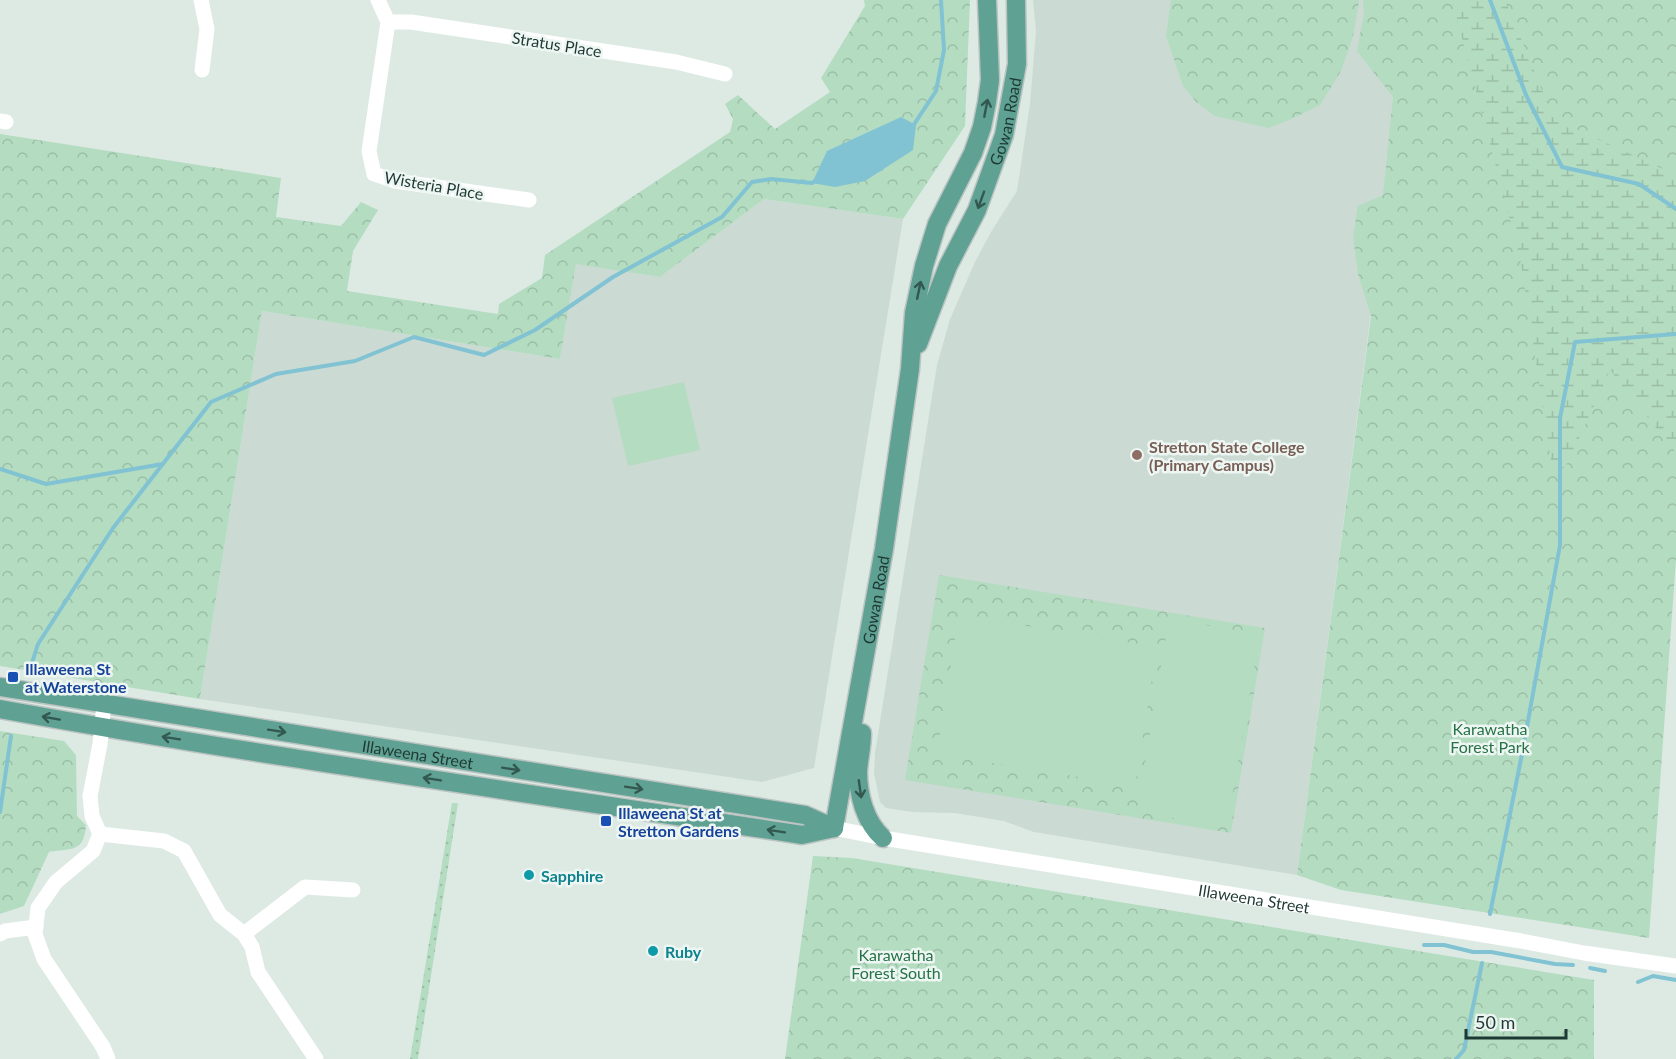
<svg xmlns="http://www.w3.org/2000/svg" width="1676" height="1059" font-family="Lato,sans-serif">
<defs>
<pattern id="grass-dots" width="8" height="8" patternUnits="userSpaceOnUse" patternTransform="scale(1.5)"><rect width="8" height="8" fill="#b4dcc1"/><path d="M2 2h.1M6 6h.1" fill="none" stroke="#9abea6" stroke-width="1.8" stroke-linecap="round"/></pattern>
<pattern id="forest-crowns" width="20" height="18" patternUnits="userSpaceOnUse" patternTransform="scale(1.5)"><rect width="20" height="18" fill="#b4dcc1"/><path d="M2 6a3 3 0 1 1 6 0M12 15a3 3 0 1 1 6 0" fill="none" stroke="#9abea6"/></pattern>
<pattern id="wetland-marsh" width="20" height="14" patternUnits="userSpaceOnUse" patternTransform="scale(1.5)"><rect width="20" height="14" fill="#b4dcc1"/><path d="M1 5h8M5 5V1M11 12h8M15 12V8" fill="none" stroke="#9abea6"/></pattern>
</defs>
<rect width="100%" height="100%" fill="#ddeae4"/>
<!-- built -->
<g fill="#cbdad3">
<path d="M1033 0H1412L1297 875 1034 832 1004 821 955 813 912 812 886 808 880 802 874 773 875 753 937 365 950 319 975 262 991 232 1017 191 1030 104 1036 31Z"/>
<path d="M764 199 903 219 814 768 762 782 200 699 262 311 560 359 576 263 660 277Z"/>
</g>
<!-- grass -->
<path fill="url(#grass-dots)" d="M452 803H458L418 1059H410Z"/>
<!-- forest -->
<g fill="url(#forest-crowns)">
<path d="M864 0H970L965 126 903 219 764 199 660 277 576 264 560 359 262 311 200 699 0 666V134L281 178 276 217 341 226 361 202 378 210 353 251 347 291 498 314 499 304 542 278 545 255 730 132 733 119 725 104 738 95 775 129 830 92 821 78 865 6Z"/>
<path d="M1171 0H1359V2L1353 36 1341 71 1320 105 1294 118 1269 128 1215 116 1196 102 1183 86 1166 36Z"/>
<path d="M1363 0H1676V559L1649 938 1341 890 1297 875 1371 316 1358 274 1353 237 1358 206 1383 195 1393 97 1357 51 1364 14Z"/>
<path d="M939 575 1265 628 1231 833 905 780Z"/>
<path d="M0 731 64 741 76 755 77 816 86 825C84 853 72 848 49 852L24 906 0 914Z"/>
<path d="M813 856 852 858 1594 980V1059H785Z"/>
</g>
<!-- wetland -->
<path fill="url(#wetland-marsh)" d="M1452 0H1505L1554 119 1676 175V453L1610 370 1566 467H1552L1520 258Z"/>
<!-- garden -->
<g fill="#b4dcc1">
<path d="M684 382 700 450 628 466 612 398Z"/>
<path d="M959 615 1157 647 1135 786 937 754Z"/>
<path d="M1169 619 1260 634 1227 827 1137 812Z"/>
</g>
<!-- water -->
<path fill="#81c3d2" d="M901 117 916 125 913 150 865 181 835 187 812 183 827 151Z"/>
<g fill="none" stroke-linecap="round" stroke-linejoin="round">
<!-- stream -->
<g stroke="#81c3d2" stroke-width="4">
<path d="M1490 0 1526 95 1562 167 1639 184 1676 209"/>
<path d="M913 126 936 91 944 50 941 0"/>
<path d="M0 469 46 484 163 464"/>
<path d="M31 666 38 644 113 528 211 402 276 374 355 361 414 337 484 355 535 330 613 277 722 217 752 182 771 179 812 183 815 181"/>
<path d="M0 812 11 736"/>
<path d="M1490 914 1522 754 1560 545V418L1575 342 1676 334"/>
<path d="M1424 945H1444L1473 952H1491L1555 964 1573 965"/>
<path d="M1590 968 1605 971"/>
<path d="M1638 982 1653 976 1676 980"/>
<path d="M1456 1059 1464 1050 1482 963"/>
</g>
<!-- major casing -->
<g stroke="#bcc4c2" stroke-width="21">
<g id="major">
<path id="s2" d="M918 344 948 266 977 210 1004 135 1017 64 1016 0"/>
<path id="s3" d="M0 687 805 815 834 828"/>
<path d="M0 709C266 757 535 794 802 835L834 828"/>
<path d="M862 733C862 746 859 758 858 771 858 795 865 822 883 838"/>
<path id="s4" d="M834 828 884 549 910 369 914 313 924 266 937 224 973 153 982 127 987 102 990 80 987 0"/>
</g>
</g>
<!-- minor -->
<g stroke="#fff" stroke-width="15">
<path d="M201 0 207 29 202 70"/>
<path d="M378 0 388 22 369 151 374 174 395 181 529 200"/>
<path d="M388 22H411L676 62 725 74"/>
<path d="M0 121 6 122"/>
<path d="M104 704 100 744 90 796 92 816 100 834 93 851 56 882 38 908 35 934 44 959 103 1047 108 1059"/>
<path id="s1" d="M834 828 883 838 1521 941 1584 953 1676 966"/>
<path d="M100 834 164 841 184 851 220 915 244 934 252 947 258 972 316 1059"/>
<path d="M0 934 5 931 36 927"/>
<path d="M244 934 305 887 353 890"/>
</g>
<!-- major -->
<use href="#major" stroke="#5fa193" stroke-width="18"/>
</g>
<!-- one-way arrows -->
<defs><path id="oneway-shaft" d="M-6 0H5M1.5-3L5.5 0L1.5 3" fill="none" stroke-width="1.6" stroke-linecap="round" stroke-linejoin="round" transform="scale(1.5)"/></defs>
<g stroke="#325850">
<use href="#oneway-shaft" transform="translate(986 108) rotate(-79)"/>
<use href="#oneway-shaft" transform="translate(981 200) rotate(110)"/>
<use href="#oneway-shaft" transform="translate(919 290) rotate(-78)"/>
<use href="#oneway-shaft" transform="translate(51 718) rotate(-170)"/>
<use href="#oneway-shaft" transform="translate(277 731) rotate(9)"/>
<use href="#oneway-shaft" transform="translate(171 738) rotate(-171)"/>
<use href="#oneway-shaft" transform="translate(511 769) rotate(9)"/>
<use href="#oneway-shaft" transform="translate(432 779) rotate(-171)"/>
<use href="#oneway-shaft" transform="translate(634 788) rotate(9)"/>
<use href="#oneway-shaft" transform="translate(860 789) rotate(82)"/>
<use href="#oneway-shaft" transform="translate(776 831) rotate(-171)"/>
</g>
<!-- markers -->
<circle fill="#8d6e63" stroke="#edf6f2" stroke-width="2" cx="1137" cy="455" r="6"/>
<g fill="#1a4fb4" stroke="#edf6f2" stroke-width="2">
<rect x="7" y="671" width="12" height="12" rx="3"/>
<rect x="600" y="815" width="12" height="12" rx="3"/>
</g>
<g fill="#0f9aa8" stroke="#edf6f2" stroke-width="2">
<circle cx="529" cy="875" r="6"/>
<circle cx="653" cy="951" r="6"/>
</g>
<g text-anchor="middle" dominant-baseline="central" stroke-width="5" stroke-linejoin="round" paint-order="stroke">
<!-- street labels -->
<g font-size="16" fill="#1e3933" stroke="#edf6f2">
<text transform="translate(557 44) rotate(9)">Stratus Place</text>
<text stroke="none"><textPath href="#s2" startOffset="240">Gowan Road</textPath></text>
<text transform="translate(434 185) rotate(10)">Wisteria Place</text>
<text stroke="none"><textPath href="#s4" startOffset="232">Gowan Road</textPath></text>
<text stroke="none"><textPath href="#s3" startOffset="423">Illaweena Street</textPath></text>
<text stroke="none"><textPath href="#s1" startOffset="426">Illaweena Street</textPath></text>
</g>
<!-- education labels -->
<g font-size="16" font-weight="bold" fill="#785e54" stroke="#edf6f2" text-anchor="start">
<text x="1149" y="446">Stretton State College<tspan x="1149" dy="18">(Primary Campus)</tspan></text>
</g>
<!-- transit labels -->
<g font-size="16" font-weight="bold" fill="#164399" stroke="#edf6f2" text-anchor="start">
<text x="25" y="668">Illaweena St<tspan x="25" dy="18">at Waterstone</tspan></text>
<text x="618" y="812">Illaweena St at<tspan x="618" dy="18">Stretton Gardens</tspan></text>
</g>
<!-- park labels -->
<g font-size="16" fill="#277247" stroke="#edf6f2">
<text x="1490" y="728">Karawatha<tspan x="1490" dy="18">Forest Park</tspan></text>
<text x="896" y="954">Karawatha<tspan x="896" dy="18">Forest South</tspan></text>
</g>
<!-- culture labels -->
<g font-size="16" font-weight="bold" fill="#0d838f" stroke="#edf6f2" text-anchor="start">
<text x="541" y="875">Sapphire</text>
<text x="665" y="951">Ruby</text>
</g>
</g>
<!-- scale -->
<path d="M1466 1029v9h100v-9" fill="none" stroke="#1e3933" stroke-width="3"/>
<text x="1475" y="1029" font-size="18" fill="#1e3933" stroke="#edf6f2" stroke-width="4.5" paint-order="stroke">50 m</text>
</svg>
